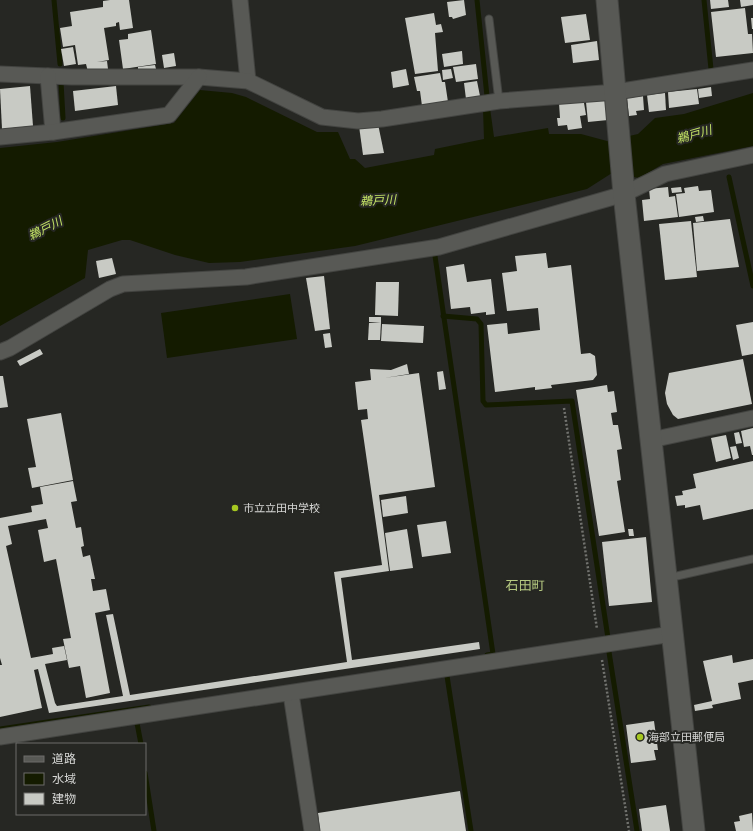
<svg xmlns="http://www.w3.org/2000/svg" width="753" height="831" font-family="'IBM Plex Sans','Noto Sans JP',sans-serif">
<rect width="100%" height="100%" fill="#262723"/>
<!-- water -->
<g fill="#141b00">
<path d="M200 90 232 93 246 97 317 132H338L350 159H355L365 168 434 155 435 149 484 139 483 109 490 108 494 137 548 128 549 134H581L607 141 638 134 655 118 684 114 753 93V146L663 164 639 178 612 173 587 189 355 246 240 262 209 263 175 255 130 240H122L88 250 85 278 0 326V148L57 142 174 123Z"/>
<path d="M290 294 297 339 167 358 161 313Z"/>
</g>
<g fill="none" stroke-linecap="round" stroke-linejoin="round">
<!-- stream -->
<g stroke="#141b00" stroke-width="5">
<path d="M54 0 60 64"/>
<path d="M477 0 487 96"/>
<path d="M704 0 711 69"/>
<path d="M61 82 63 118"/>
<path d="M729 177 753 286"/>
<path d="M435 256 493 654 487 655"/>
<path d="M443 316 477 319 481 324 483 401 486 405 572 401 608 638"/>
<path d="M609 652 637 831"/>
<path d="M447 676 471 831"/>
<path d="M137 723 141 744"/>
<path d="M0 729 149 707"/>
<path d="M145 773 154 831"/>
</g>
</g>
<!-- building -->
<g fill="#c8cac4">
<path d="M110 0H129L133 28 120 30 119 22 116 23V26L104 28 109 60 97 62 107 61 108 69 88 72 86 64 78 65 75 45 63 47 60 28 72 26 70 12 103 7V1Z"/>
<path d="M464 0 466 15 453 19 452 17H449L447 2Z"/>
<path d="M710 0H728L729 7 711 9Z"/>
<path d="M740 0H753V5L741 7Z"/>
<path d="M745 8 748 34H752L753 53 716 57 711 12Z"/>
<path d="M434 13 436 25 441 24 443 32 435 33 438 71 415 74 405 18Z"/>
<path d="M586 14 590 40 565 43 561 17Z"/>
<path d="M751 18H753V29H752Z"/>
<path d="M151 30 156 64 123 69 119 40 128 39V34Z"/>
<path d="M597 41 599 60 573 63 571 45Z"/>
<path d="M73 47 76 64 64 66 61 49Z"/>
<path d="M462 51 463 64 444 67 442 54Z"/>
<path d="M174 53 176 66 164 68 162 55Z"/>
<path d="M476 64 478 79 456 82 453 67Z"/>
<path d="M155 65 156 69 138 71V67Z"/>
<path d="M406 69 409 85 393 88 391 72Z"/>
<path d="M451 69 453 78 443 80 442 70Z"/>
<path d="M440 73 442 82H445L448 102 422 106 420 91H417L414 77Z"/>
<path d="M477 81 480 96 466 99 464 83Z"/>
<path d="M30 86 33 126 2 129 0 89Z"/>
<path d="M116 86 118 105 75 111 73 91Z"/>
<path d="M711 87 712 96 699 98 698 89Z"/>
<path d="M697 89 699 104 669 108 668 92Z"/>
<path d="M665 93 666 110 649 112 647 95Z"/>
<path d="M643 96 644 110 636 111 637 115 629 116 627 98Z"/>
<path d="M606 100 608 120 588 122 586 102Z"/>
<path d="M579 101V103H584L586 115 580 116 582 128 568 130 567 125 558 126 557 118H560L559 103Z"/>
<path d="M378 124 384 153 363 155 359 126Z"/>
<path d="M698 186 699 191 711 190 714 212 679 217 676 194 685 193 684 188Z"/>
<path d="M668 187 669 197 675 196 678 217 644 221 642 200 650 199 649 189Z"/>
<path d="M681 187 682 192 672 193 671 188Z"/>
<path d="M703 216 704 221 696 222 695 217Z"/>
<path d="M730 219 739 267 697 271 693 223Z"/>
<path d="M691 221 697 277 665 280 659 224Z"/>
<path d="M546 253 548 268 571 265 581 354 590 353 595 356 597 375 593 380 551 385 552 388 535 390V387L495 392 487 325 507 323 508 334 540 330 538 308 507 311 502 273 517 271 515 256Z"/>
<path d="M112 258 116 274 99 278 96 261Z"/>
<path d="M464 264 467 282 491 279 495 314 486 315V312L471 314 470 307 451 309 446 267Z"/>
<path d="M324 276 330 329 315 331 306 278Z"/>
<path d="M376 282H399L398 316 375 315Z"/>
<path d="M369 317H381V323L369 322Z"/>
<path d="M753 322V354L742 356 736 325Z"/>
<path d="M369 323H381L380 340H368Z"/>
<path d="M382 324 424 326 423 343 381 341Z"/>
<path d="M330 333 332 347 325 348 323 334Z"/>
<path d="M40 349 43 354 20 366 17 361Z"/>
<path d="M743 359 752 404 678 419 673 415 667 404 665 393 669 373Z"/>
<path d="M407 364 409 374 384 378 419 373 435 487 379 495 389 571 341 578 352 660 479 642 480 649 49 713 38 669 34 670 42 708 0 717V665H2L0 658V518L32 512 31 506 43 504 40 487 73 481 77 501 71 502 76 528 81 527 84 546 81 547 83 557 90 555 95 579H91L93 591 106 589 110 610 95 613 110 693 86 698 80 666 69 668 63 639 71 638 56 559 44 562 38 530 48 528 46 519 8 526 12 544 6 546 31 658 53 654 52 648 64 646 67 660 45 664 55 703 57 706 123 696 106 615 113 614 130 695 347 662 334 572 382 565 361 420 368 419 367 409 358 410 355 382 371 380 370 369 391 370Z"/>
<path d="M443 371 446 389 439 390 437 372Z"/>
<path d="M0 376H3L8 407 0 408Z"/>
<path d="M607 385 608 392 614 391 617 412 611 413 613 425H618L622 449 617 450 621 480 617 481 625 532 599 536 576 390Z"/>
<path d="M61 413 73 480 32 488 28 468 36 467 27 419Z"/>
<path d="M753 428V455H752L750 446 744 447 741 431Z"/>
<path d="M739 432 742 443 736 444 734 433Z"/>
<path d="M726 435 731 458 716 462 711 438Z"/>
<path d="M736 446 739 458 733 460 730 447Z"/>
<path d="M753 461V509L703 520 700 505 685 508V505L677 506 675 496 683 495 682 491 696 488 693 474Z"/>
<path d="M406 496 408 513 383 517 381 500Z"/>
<path d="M446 521 451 553 422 557 417 525Z"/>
<path d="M407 529 413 568 390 571 385 533Z"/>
<path d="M628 529H633L634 536H629Z"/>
<path d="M646 537 652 602 609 606 602 542Z"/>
<path d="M732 655 733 663 753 659V680L738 683 741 699 712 705 713 708 695 711 694 705 712 701 703 661Z"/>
<path d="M654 721 658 750H654L656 760 631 763 626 725Z"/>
<path d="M460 791 466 831H320L318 813Z"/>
<path d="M666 805 670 831H642L639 809Z"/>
<path d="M752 813 753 831H736L734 822 740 821 739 816Z"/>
</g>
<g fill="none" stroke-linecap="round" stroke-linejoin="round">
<!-- lane casing -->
<g stroke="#434441" stroke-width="9">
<g id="lane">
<path d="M489 19 499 101"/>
<path d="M668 578 753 559"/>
</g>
</g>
<!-- street casing -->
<g stroke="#434441" stroke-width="17">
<g id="street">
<path d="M240 0 248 81"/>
<path d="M0 74 72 77H199L248 81 322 117 358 121 382 119 499 101 616 92 753 70"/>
<path d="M48 76 53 132"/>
<path d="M0 137 53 132 169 115 199 77"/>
<path d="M0 352 10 348 110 289 123 284 246 277 439 247 624 194 665 174 753 155"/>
<path d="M651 440 753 418"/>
<path d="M291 694 312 831"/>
<path d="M0 737 672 634"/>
</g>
</g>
<!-- secondary casing -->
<g stroke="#434441" stroke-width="23">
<path id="secondary" d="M607 0 624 194 694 831"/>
</g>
<!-- path -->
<g stroke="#72736f" stroke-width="2.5" stroke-dasharray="2 2" stroke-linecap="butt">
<path d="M564 408 597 629"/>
<path d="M602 660 629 831"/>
</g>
<!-- lane -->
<use href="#lane" stroke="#585955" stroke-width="7"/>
<!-- street -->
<use href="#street" stroke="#585955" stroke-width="15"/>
<!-- secondary -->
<use href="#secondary" stroke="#585955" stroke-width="21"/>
</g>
<!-- markers -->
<g fill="#a6c821" stroke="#262723" stroke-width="1.5">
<circle cx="235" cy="508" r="4"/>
<circle cx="640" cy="737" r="4"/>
</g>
<g text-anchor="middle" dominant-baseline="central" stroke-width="4" stroke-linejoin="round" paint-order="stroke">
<!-- poi labels -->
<g font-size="11" fill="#d6d7d5" stroke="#262723" text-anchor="start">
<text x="243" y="508">市立立田中学校</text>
<text x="648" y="737">海部立田郵便局</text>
</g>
<!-- water labels -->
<g font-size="12" font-style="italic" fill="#c6e667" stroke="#262723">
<text transform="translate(694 134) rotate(-16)">鵜戸川</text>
<text transform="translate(378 200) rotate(-3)">鵜戸川</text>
<text transform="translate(45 228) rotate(-27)">鵜戸川</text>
</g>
<!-- quarter labels -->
<g font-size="13" fill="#b6ca81" stroke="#262723">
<text x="525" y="585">石田町</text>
</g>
</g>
<!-- legend -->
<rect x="16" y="743" width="130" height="72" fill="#262723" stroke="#6c6d6a"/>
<rect x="24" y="756" width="20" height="6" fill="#585955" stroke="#6c6d6a"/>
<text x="52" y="763" font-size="12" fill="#d6d7d5">道路</text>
<rect x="24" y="773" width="20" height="12" fill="#141b00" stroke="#6c6d6a"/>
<text x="52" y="783" font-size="12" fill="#d6d7d5">水域</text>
<rect x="24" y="793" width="20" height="12" fill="#c8cac4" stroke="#6c6d6a"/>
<text x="52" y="803" font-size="12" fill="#d6d7d5">建物</text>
</svg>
